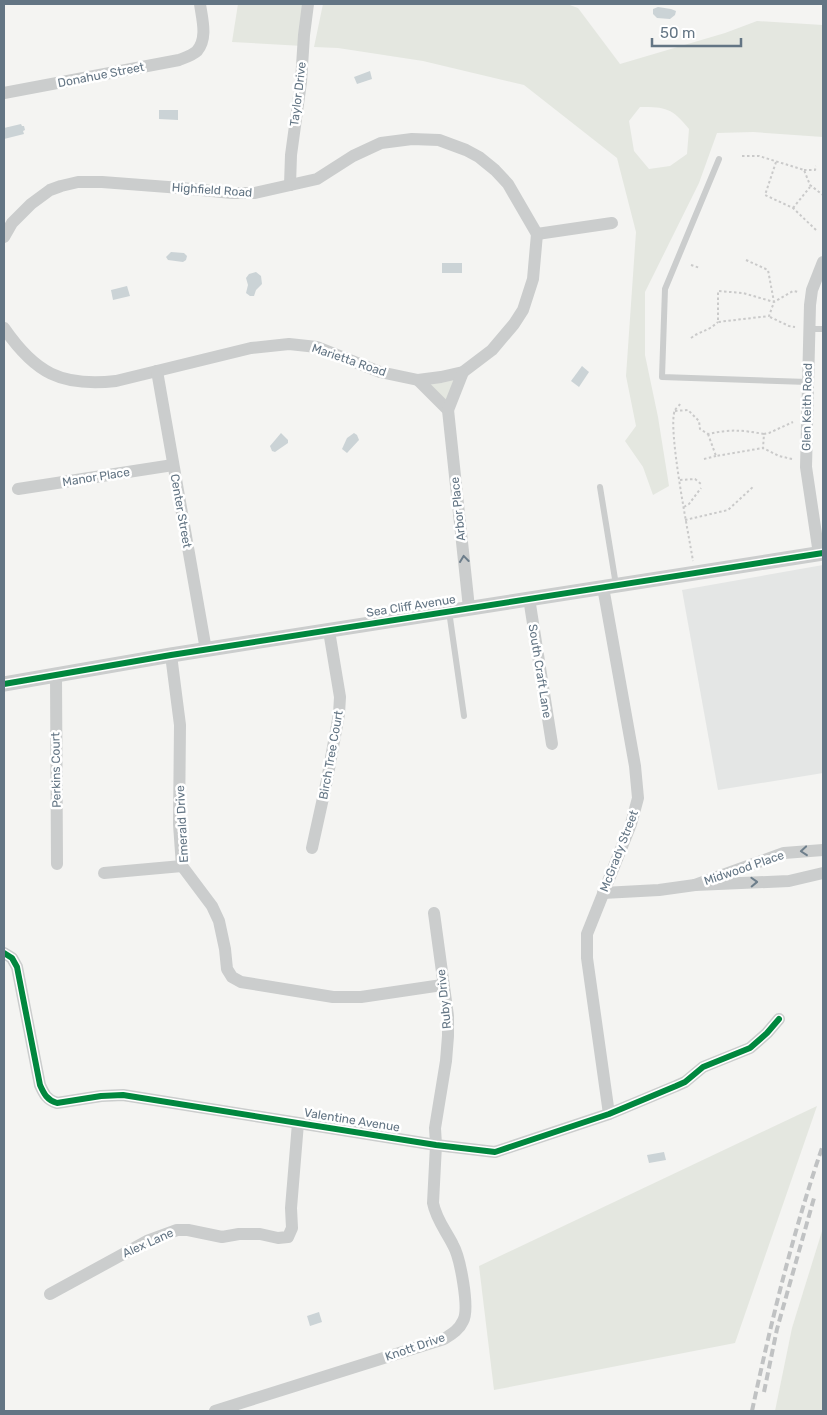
<svg xmlns="http://www.w3.org/2000/svg" width="827" height="1415" font-family="Rubik,sans-serif">
<rect width="100%" height="100%" fill="#f4f4f2"/>
<!-- built -->
<path fill="#e4e6e5" d="M823 565V773L718 790 682 590Z"/>
<!-- green -->
<g fill="#e4e7e0" fill-rule="evenodd">
<path d="M238 4H302L303 46 232 42Z"/>
<path d="M323 4H567L578 8 620 64 725 33 757 21 823 25V137L753 132 717 133 699 183 645 292V355L658 417 669 486 653 495 643 467 625 441 636 426 626 376 636 232 617 158 524 85 423 61 338 48 314 47ZM640 107C666 107 672 108 689 129L687 154 670 166 649 169 634 151 629 121Z"/>
<path d="M456 379 446 401 428 384Z"/>
<path d="M817 1106 735 1343 494 1390 479 1266Z"/>
<path d="M823 1228V1411H775L792 1328Z"/>
</g>
<!-- water -->
<g fill="#cbd3d6">
<path d="M658 7 671 9 676 11 675 15 670 19 657 18 653 14V9Z"/>
<path d="M370 71 372 79 357 84 354 77Z"/>
<path d="M159 110H178V120L159 119Z"/>
<path d="M21 124 22 126H24L25 130 23 131 24 134 4 139V128Z"/>
<path d="M171 252 184 253 187 256 186 260 183 262 168 260 166 257Z"/>
<rect x="442" y="263" width="20" height="10"/>
<path d="M256 272 261 276 262 284 256 290 254 296H250L246 293 248 285 246 278 249 274Z"/>
<path d="M127 286 130 296 113 300 111 290Z"/>
<path d="M582 366 589 372 579 387 571 381Z"/>
<path d="M281 433 288 440V443L275 452 272 451 270 446Z"/>
<path d="M354 433 357 435 359 440 347 453 342 449 347 438Z"/>
<path d="M664 1152 666 1160 649 1163 647 1155Z"/>
<path d="M319 1312 322 1322 310 1326 307 1316Z"/>
</g>
<g fill="none" stroke-linecap="round" stroke-linejoin="round">
<!-- path -->
<g stroke="#cacaca" stroke-width="2" stroke-dasharray="2.5 2.5" stroke-linecap="butt">
<path d="M742 156H759L804 170 810 185 823 195"/>
<path d="M776 162 765 195 793 208 816 230"/>
<path d="M804 170H815L816 166"/>
<path d="M793 208 810 187"/>
<path d="M746 260 768 270 774 302 769 316 718 322V291L743 293 774 302 793 291 798 292"/>
<path d="M691 265 700 268"/>
<path d="M770 317 789 326 795 327"/>
<path d="M691 338C702 330 707 332 718 322"/>
<path d="M680 404C679 406 676 408 675 410 667 427 689 536 693 561"/>
<path d="M675 411 688 410 699 421 700 429 708 434C731 429 741 430 764 434"/>
<path d="M708 434 716 456 763 448"/>
<path d="M704 459 716 456"/>
<path d="M792 459 779 456 763 448 764 434 769 433 793 422"/>
<path d="M680 480 695 479 701 484"/>
<path d="M684 507 689 504 701 488"/>
<path d="M685 520 728 510 754 486"/>
</g>
<!-- service -->
<g stroke="#cbcdcd" stroke-width="6">
<path d="M719 159 665 289 662 377 808 382"/>
<path d="M809 329H823"/>
<path d="M600 487 616 585"/>
<path d="M449 611 464 716"/>
</g>
<!-- minor -->
<g stroke="#cbcdcd" stroke-width="12">
<path d="M4 93 179 60C184 58 193 55 197 51 208 38 202 19 200 4"/>
<path d="M290 185 291 155 301 82 304 35 308 4"/>
<path d="M537 234 612 223"/>
<path d="M4 237 12 223 31 204 50 190 61 186 78 182H102L181 188 232 193H255L317 179 353 156 381 143 412 139 439 140 466 150 479 157 495 170 508 184 537 234"/>
<path d="M4 328C35 373 61 387 116 381L251 348 289 344 317 347 380 372 418 380 441 377 463 372 492 350 514 324 523 310 533 279 537 234"/>
<path d="M157 371 206 650"/>
<path d="M418 380 448 410 469 608"/>
<path d="M448 410 463 372"/>
<path d="M18 489 173 465"/>
<path d="M819 554 806 467 810 305 812 290 823 262"/>
<path d="M603 587 635 766 638 798 631 824 587 934V958L609 1114"/>
<path d="M529 598 552 744"/>
<path d="M171 655 180 725 179 824 182 866 212 906 219 921 225 949 227 969 232 977 241 982 333 997H361L442 985"/>
<path d="M56 675 57 864"/>
<path d="M312 848 327 780 339 714 340 697 329 631"/>
<path d="M823 850 784 853 695 885 789 881 823 873"/>
<path d="M104 873 182 866"/>
<path d="M603 893 659 890 695 885"/>
<path d="M4 953 12 958 17 967 40 1085C44 1094 47 1100 57 1103L101 1096 123 1095 436 1145 495 1152 609 1114 676 1086 685 1082 703 1067 750 1048 767 1033 779 1019"/>
<path d="M50 1294 147 1241 177 1230H188L222 1237 239 1234H260L278 1238 288 1237 292 1228 291 1208 298 1123"/>
<path d="M215 1411 444 1339C452 1334 459 1330 463 1321 470 1309 460 1257 453 1245 446 1231 436 1219 433 1203L436 1145 435 1128 446 1061 448 1036V1016L434 913"/>
</g>
<!-- tertiary -->
<path stroke="#cbcdcd" stroke-width="15" d="M4 684 171 655 823 553"/>
<!-- rail -->
<g stroke="#c0c2c3" stroke-width="4" stroke-dasharray="8 4" stroke-linecap="butt">
<path d="M764 1392 777 1329 814 1198"/>
<path d="M752 1411C771 1322 793 1232 823 1145"/>
</g>
<!-- cycleway casing -->
<g stroke="#fff" stroke-width="9">
<g id="cycleway">
<path d="M4 684 171 655 823 553"/>
<path d="M4 953 12 958 17 967 40 1085C44 1094 47 1100 57 1103L101 1096 123 1095 436 1145 495 1152 609 1114 676 1086 685 1082 703 1067 750 1048 767 1033 779 1019"/>
</g>
</g>
<!-- cycleway -->
<use href="#cycleway" stroke="#00873e" stroke-width="6"/>
</g>
<!-- one-way arrows -->
<defs><path id="oneway-chevron" d="M-2-3.5L2.5 0L-2 3.5" fill="none" stroke-width="1.6" stroke-linecap="round" stroke-linejoin="round" transform="scale(1.25)"/></defs>
<g stroke="#6d7e8b">
<use href="#oneway-chevron" transform="translate(464 559) rotate(-97)"/>
<use href="#oneway-chevron" transform="translate(804 851) rotate(175)"/>
<use href="#oneway-chevron" transform="translate(754 882) rotate(-2)"/>
</g>
<g text-anchor="middle" dominant-baseline="central" stroke-width="5" stroke-linejoin="round" paint-order="stroke">
<!-- street labels -->
<g font-size="12" fill="#637584" stroke="#fff">
<text transform="translate(101 75) rotate(-11)">Donahue Street</text>
<text transform="translate(298 94) rotate(-83)">Taylor Drive</text>
<text transform="translate(212 190) rotate(4)">Highfield Road</text>
<text transform="translate(349 360) rotate(19)">Marietta Road</text>
<text transform="translate(807 407) rotate(-89)">Glen Keith Road</text>
<text transform="translate(96 477) rotate(-9)">Manor Place</text>
<text transform="translate(458 509) rotate(-96)">Arbor Place</text>
<text transform="translate(181 511) rotate(80)">Center Street</text>
<text transform="translate(411 606) rotate(-9)">Sea Cliff Avenue</text>
<text transform="translate(540 671) rotate(81)">South Craft Lane</text>
<text transform="translate(331 755) rotate(-80)">Birch Tree Court</text>
<text transform="translate(56 770) rotate(-91)">Perkins Court</text>
<text transform="translate(182 824) rotate(-93)">Emerald Drive</text>
<text transform="translate(619 851) rotate(-69)">McGrady Street</text>
<text transform="translate(744 868) rotate(-19)">Midwood Place</text>
<text transform="translate(444 999) rotate(-96)">Ruby Drive</text>
<text transform="translate(352 1120) rotate(9)">Valentine Avenue</text>
<text transform="translate(148 1243) rotate(-24)">Alex Lane</text>
<text transform="translate(415 1347) rotate(-19)">Knott Drive</text>
</g>
</g>
<!-- border -->
<rect width="827" height="1415" fill="none" stroke="#637584" stroke-width="10"/>
<!-- scale -->
<path d="M652 38v8h89v-8" fill="none" stroke="#637584" stroke-width="2.5"/>
<text x="660" y="38" font-size="15" fill="#637584" stroke="#ffffff" stroke-width="4" paint-order="stroke">50 m</text>
</svg>
